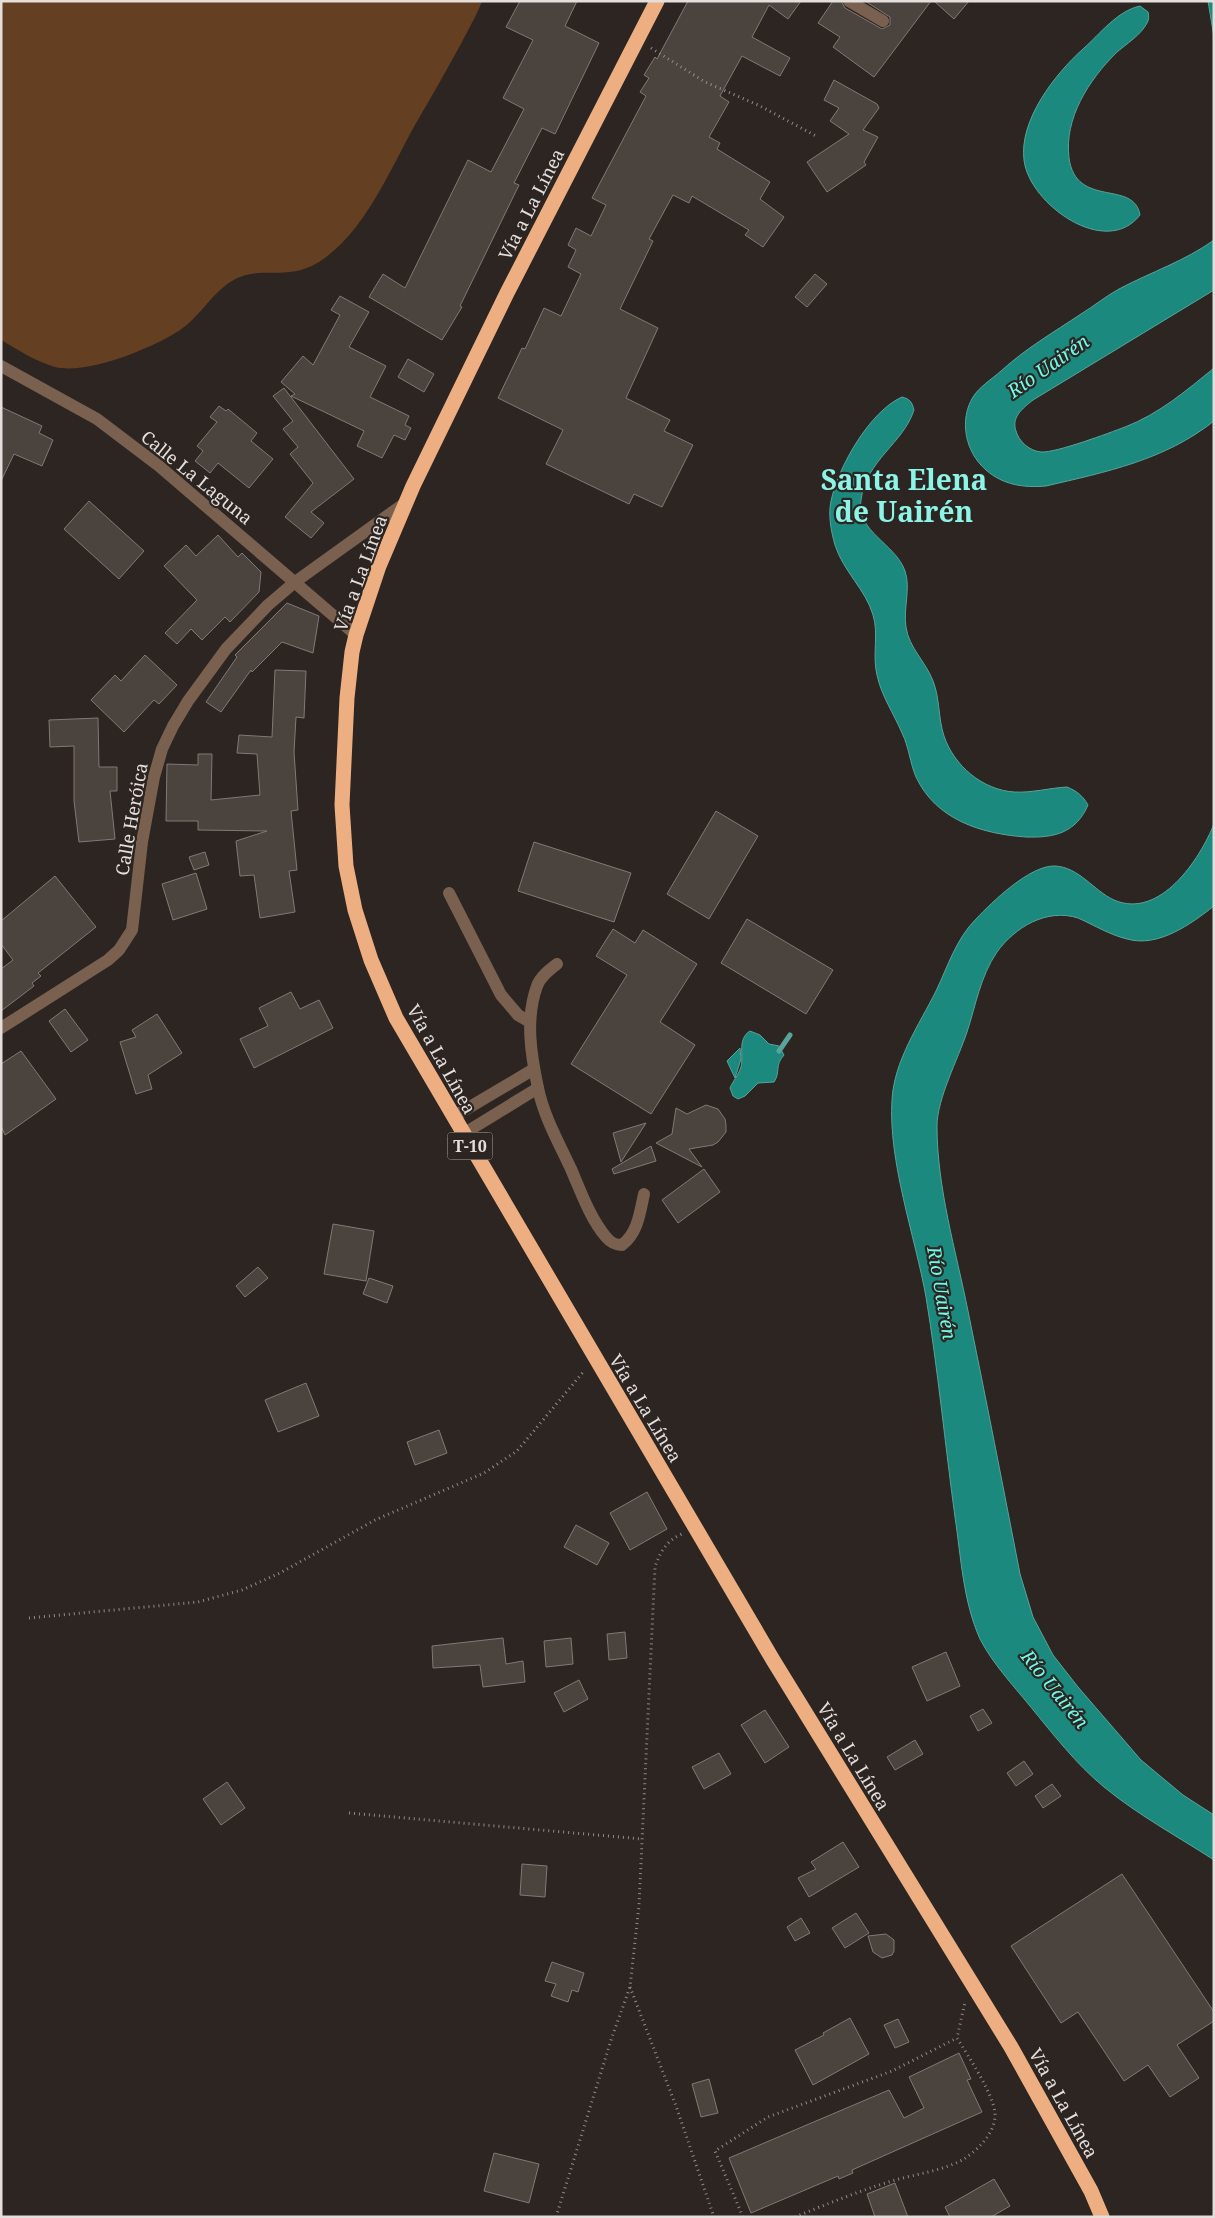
<svg xmlns="http://www.w3.org/2000/svg" width="1215" height="2218" font-family="'Noto Serif',serif">
<rect width="100%" height="100%" fill="#2c2521"/>
<!-- green -->
<path fill="#653f21" d="M1 1H482C477 15 469 28 462 42 448 67 434 93 419 118 391 166 367 231 319 262 284 284 258 261 226 285 209 298 198 318 180 330 153 348 87 375 55 367 37 362 18 350 1 340Z"/>
<!-- water -->
<g fill="#1c897e" stroke="#58a39a">
<path d="M1208 1H1214V37Z"/>
<path d="M1140 6 1148 12C1149 16 1149 20 1147 23 1141 35 1126 44 1116 53 1089 80 1064 118 1069 158 1076 209 1134 179 1140 215 1106 259 1029 204 1024 160 1019 120 1055 74 1083 49 1100 34 1117 11 1140 6Z"/>
<path d="M1214 240V290L1033 400C1023 408 1011 417 1016 431 1019 442 1030 451 1041 452 1056 453 1109 433 1125 427 1159 414 1187 390 1214 368V421C1165 460 1106 472 1046 486 1024 488 1003 485 986 470 965 452 959 420 973 397 979 387 992 379 1001 371 1025 349 1054 332 1081 314 1094 306 1106 296 1119 289 1151 272 1185 261 1214 240Z"/>
<path d="M902 397C910 399 912 402 914 410 903 444 866 460 861 500 856 532 896 544 905 571 911 588 903 609 906 627 909 648 926 662 933 681 940 698 938 718 944 736 954 766 983 790 1014 792 1032 793 1049 788 1067 787 1077 791 1083 796 1088 805 1076 833 1054 838 1026 837 982 834 936 820 916 777 910 763 909 747 902 733 894 714 881 695 877 675 872 655 879 634 873 615 866 590 843 571 835 545 831 531 828 515 831 501 838 467 870 411 902 397Z"/>
<path d="M1214 824V906C1191 924 1158 948 1127 939 1110 935 1094 925 1078 918 1047 908 1015 927 997 952 980 977 976 1005 967 1032 958 1059 937 1099 937 1126 937 1188 956 1251 968 1311 986 1399 1003 1486 1020 1574L1033 1617 1053 1655 1078 1687 1141 1760 1183 1795 1214 1815V1860C1177 1836 1138 1815 1104 1787 1076 1764 1053 1734 1030 1706 1012 1684 993 1664 980 1639 963 1601 961 1557 955 1517 945 1444 938 1370 926 1297 915 1236 888 1161 892 1100 894 1061 919 1025 936 991 948 966 956 939 976 919 992 902 1030 865 1055 866 1079 867 1094 891 1114 900 1160 920 1200 859 1214 824Z"/>
<path d="M750 1031 760 1035 769 1044 779 1046 784 1055C774 1066 781 1072 774 1082L758 1083 745 1096 738 1099 733 1096 730 1088C733 1081 738 1076 741 1067 744 1055 737 1039 750 1031Z"/>
<path d="M740 1048 741 1059 735 1078 727 1061Z"/>
</g>
<g fill="none" stroke-linecap="round" stroke-linejoin="round">
<!-- stream -->
<path stroke="#58a39a" stroke-width="5" d="M779 1051 790 1035"/>
</g>
<!-- building -->
<g fill="#4b433e" stroke="#817974">
<path d="M520 1H577L565 26 599 43 555 134 542 128 514 183 519 185 460 306 462 307 442 340 369 297 383 274 405 288 468 160 491 172 524 109 503 98 533 40 506 27Z"/>
<path d="M688 1H801L788 19 769 5 752 37 790 58 780 76 742 56 720 96 729 102 709 137 720 143 717 149 770 182 760 199 784 217 763 247 745 235 749 230 692 196 689 203 673 195 649 239 653 241 620 309 658 328 626 398 670 420 664 431 693 445 662 507 634 494 629 504 546 464 563 430 498 398 522 348 525 349 544 308 561 316 581 274 568 267 576 250 568 245 576 228 591 236 606 205 592 198 646 96 640 92 649 78 644 75 655 57 657 59Z"/>
<path d="M833 1H841L845 8 882 29 890 25V17L865 1H931L874 77 833 47 840 37 818 23Z"/>
<path d="M934 1H969L954 19Z"/>
<path d="M834 80 877 104 879 108 863 130 878 137 864 162 866 165 827 192 807 162 849 134 830 121 839 108 824 100Z"/>
<path d="M815 274 827 284 807 307 795 297Z"/>
<path d="M340 296 369 312 349 347 386 366 370 397 409 416 405 425 411 428 405 440 394 435 382 458 357 446 364 431 291 396 295 394 281 382 303 356 313 365 340 315 331 310Z"/>
<path d="M408 359 434 374 424 392 398 377Z"/>
<path d="M284 388 354 479 311 512 324 523 311 538 285 517 313 483 290 454 298 447 283 429 293 421 273 396Z"/>
<path d="M219 406 226 411 228 409 257 433 251 441 273 459 249 488 218 463 210 473 195 461 203 451 197 446 217 422 210 417Z"/>
<path d="M1 407 42 426 39 433 53 440 42 466 14 454 1 481Z"/>
<path d="M89 501 144 551 119 579 64 529Z"/>
<path d="M218 535 238 557 242 553 261 572 259 592 230 622 225 617 202 640 191 629 177 644 165 633 197 600 164 566 186 545 196 556Z"/>
<path d="M287 603 319 616 313 653 282 642 252 672 251 670 221 712 206 702 237 657 235 655Z"/>
<path d="M145 655 177 685 159 704 154 700 124 732 91 700 115 675 121 681Z"/>
<path d="M275 670 306 671 304 718 296 717 294 752 298 810 291 811 297 870 289 871 295 912 260 918 254 875 240 876 236 841 267 831 198 830V821H166L167 764 198 765V754H212L211 800 260 795 257 754 237 753 239 735 272 737Z"/>
<path d="M98 718 99 767H117V791H110L115 839 79 842 74 801V746L50 747 49 720Z"/>
<path d="M716 811 758 836 709 919 667 894Z"/>
<path d="M534 842 631 873 614 922 518 891Z"/>
<path d="M205 852 209 865 194 870 189 857Z"/>
<path d="M196 873 207 909 173 920 162 884Z"/>
<path d="M55 876 96 927 38 973 41 976 32 983 34 986 1 1011V969L13 960 1 944V921Z"/>
<path d="M747 919 833 970 806 1014 721 963Z"/>
<path d="M613 929 635 943 643 930 697 964 660 1022 695 1045 651 1114 571 1064 627 975 596 956Z"/>
<path d="M291 992 300 1009 319 1000 333 1028 254 1068 240 1039 268 1026 259 1008Z"/>
<path d="M65 1009 88 1040 71 1052 49 1021Z"/>
<path d="M157 1014 182 1053 148 1075 152 1089 136 1094 120 1042 136 1037 132 1030Z"/>
<path d="M21 1051 56 1099 5 1135 1 1126V1064Z"/>
<path d="M706 1105 718 1109 725 1119 726 1125V1132L718 1142 713 1145 689 1149 702 1167 656 1143 672 1134 676 1108 687 1114Z"/>
<path d="M646 1123 621 1162 613 1133Z"/>
<path d="M651 1146 656 1161 614 1174 612 1169Z"/>
<path d="M704 1169 720 1192 678 1223 662 1200Z"/>
<path d="M333 1224 374 1231 366 1281 324 1274Z"/>
<path d="M258 1267 268 1278 245 1297 236 1286Z"/>
<path d="M369 1278 393 1286 387 1303 363 1294Z"/>
<path d="M306 1383 319 1416 278 1432 265 1400Z"/>
<path d="M439 1430 447 1453 415 1465 407 1442Z"/>
<path d="M647 1492 667 1529 630 1550 610 1513Z"/>
<path d="M576 1525 609 1543 597 1565 564 1547Z"/>
<path d="M625 1632 627 1658 609 1660 607 1634Z"/>
<path d="M503 1638 506 1664 523 1661 525 1682 483 1687 480 1665 433 1668 432 1646Z"/>
<path d="M571 1638 573 1664 546 1667 544 1641Z"/>
<path d="M946 1652 960 1686 927 1701 912 1667Z"/>
<path d="M579 1680 588 1699 564 1712 554 1693Z"/>
<path d="M983 1709 992 1723 978 1731 970 1716Z"/>
<path d="M765 1710 789 1747 765 1763 741 1725Z"/>
<path d="M915 1740 923 1754 895 1770 887 1757Z"/>
<path d="M719 1753 731 1774 704 1789 692 1767Z"/>
<path d="M1024 1761 1033 1774 1016 1786 1007 1773Z"/>
<path d="M227 1782 245 1808 221 1825 203 1799Z"/>
<path d="M1052 1784 1061 1796 1043 1808 1035 1796Z"/>
<path d="M843 1842 859 1867 809 1897 798 1878 816 1869 811 1862Z"/>
<path d="M522 1864 547 1866 545 1897 520 1895Z"/>
<path d="M1122 1874 1214 2012V2021L1177 2045 1199 2078 1170 2097 1148 2065 1124 2081 1078 2012 1061 2023 1011 1946Z"/>
<path d="M856 1913 869 1933 845 1948 832 1928Z"/>
<path d="M801 1918 810 1933 795 1941 787 1927Z"/>
<path d="M886 1934 894 1940V1951L892 1955 882 1958 873 1952 868 1936Z"/>
<path d="M552 1962 584 1973 578 1992 572 1990 568 2002 551 1996 556 1984 545 1981Z"/>
<path d="M850 2018 869 2054 813 2085 795 2050 824 2035 823 2033Z"/>
<path d="M898 2019 909 2042 895 2048 884 2025Z"/>
<path d="M959 2053 971 2079 967 2080 982 2112 852 2170 853 2173 839 2179 838 2176 751 2213 729 2158 889 2090 904 2118 924 2108 909 2077Z"/>
<path d="M709 2079 718 2113 701 2117 692 2084Z"/>
<path d="M494 2153 539 2164 529 2203 484 2191Z"/>
<path d="M994 2179 1010 2206 991 2217H950L945 2207Z"/>
<path d="M895 2183 908 2217H875L867 2194Z"/>
</g>
<g fill="none" stroke-linecap="round" stroke-linejoin="round">
<!-- path -->
<g stroke="#918b88" stroke-width="3" stroke-dasharray="1 4" stroke-linecap="butt">
<path d="M651 48 705 82 760 106 816 136"/>
<path d="M29 1618 198 1602 242 1590 280 1573 375 1520 484 1473 517 1451 584 1371"/>
<path d="M349 1813 642 1839"/>
<path d="M630 1987 676 2106 714 2217"/>
<path d="M556 2217 612 2037 630 1987 639 1905 655 1567C660 1552 667 1540 682 1534"/>
<path d="M743 2217 715 2151 768 2117 892 2071 957 2038"/>
<path d="M795 2217C827 2204 859 2191 892 2181 915 2174 943 2171 964 2159 979 2149 996 2132 995 2113 993 2093 968 2056 957 2038L965 2002"/>
</g>
<!-- minor -->
<g stroke="#79604f" stroke-width="12">
<path d="M849 1 883 21"/>
<path d="M1 366 97 419 159 466 356 635"/>
<path d="M449 893 501 995 518 1015 530 1022"/>
<path d="M557 964C549 970 540 977 537 986 525 1019 531 1055 538 1088 544 1117 559 1143 571 1169 581 1192 590 1218 606 1237 611 1243 615 1245 622 1245 638 1233 640 1212 644 1194"/>
<path d="M1 1028 108 960 119 950 132 930 142 842 154 777 162 749 173 726 188 701 226 649 268 605 295 582 405 503"/>
<path d="M453 1117 534 1069"/>
<path d="M463 1134 538 1088"/>
</g>
<!-- highway -->
<path stroke="#edaf82" stroke-width="15" d="M657 1 507 293 413 486 379 566 356 635 352 652 347 698 342 805 346 866 355 910 371 960 396 1018 773 1660 1011 2047 1091 2191 1102 2217"/>
</g>
<g text-anchor="middle" dominant-baseline="central" stroke-width="4.5" stroke-linejoin="round" paint-order="stroke">
<!-- shield labels -->
<rect fill="#2c2521" stroke="#ada7a4" stroke-width="1" x="447.5" y="1132.5" width="45" height="27" rx="4"/>
<g font-size="16" font-weight="bold" fill="#e4dfdc">
<text x="470" y="1146">T-10</text>
</g>
<!-- street labels -->
<g font-size="18" fill="#e4dfdc" stroke="#2c2521">
<text transform="translate(531 204) rotate(-63)">Vía a La Línea</text>
<text transform="translate(197 477) rotate(39)">Calle La Laguna</text>
<text transform="translate(360 573) rotate(-70)">Vía a La Línea</text>
<text transform="translate(131 819) rotate(-80)">Calle Heróica</text>
<text transform="translate(442 1059) rotate(61)">Vía a La Línea</text>
<text transform="translate(646 1408) rotate(59)">Vía a La Línea</text>
<text transform="translate(854 1756) rotate(59)">Vía a La Línea</text>
<text transform="translate(1064 2103) rotate(61)">Vía a La Línea</text>
</g>
<!-- water labels -->
<g font-size="19" font-style="italic" fill="#6ffbea" stroke="#2c2521">
<text transform="translate(1048 366) rotate(-35)">Río Uairén</text>
<text transform="translate(942 1293) rotate(80)">Río Uairén</text>
<text transform="translate(1055 1689) rotate(51)">Río Uairén</text>
</g>
<!-- town labels -->
<g font-size="28" font-weight="bold" fill="#8cf5e7" stroke="#2c2521">
<text x="904" y="479">Santa Elena<tspan x="904" dy="32">de Uairén</tspan></text>
</g>
</g>
<!-- border -->
<rect width="1215" height="2218" fill="none" stroke="#e4dfdc" stroke-width="5"/>
</svg>
